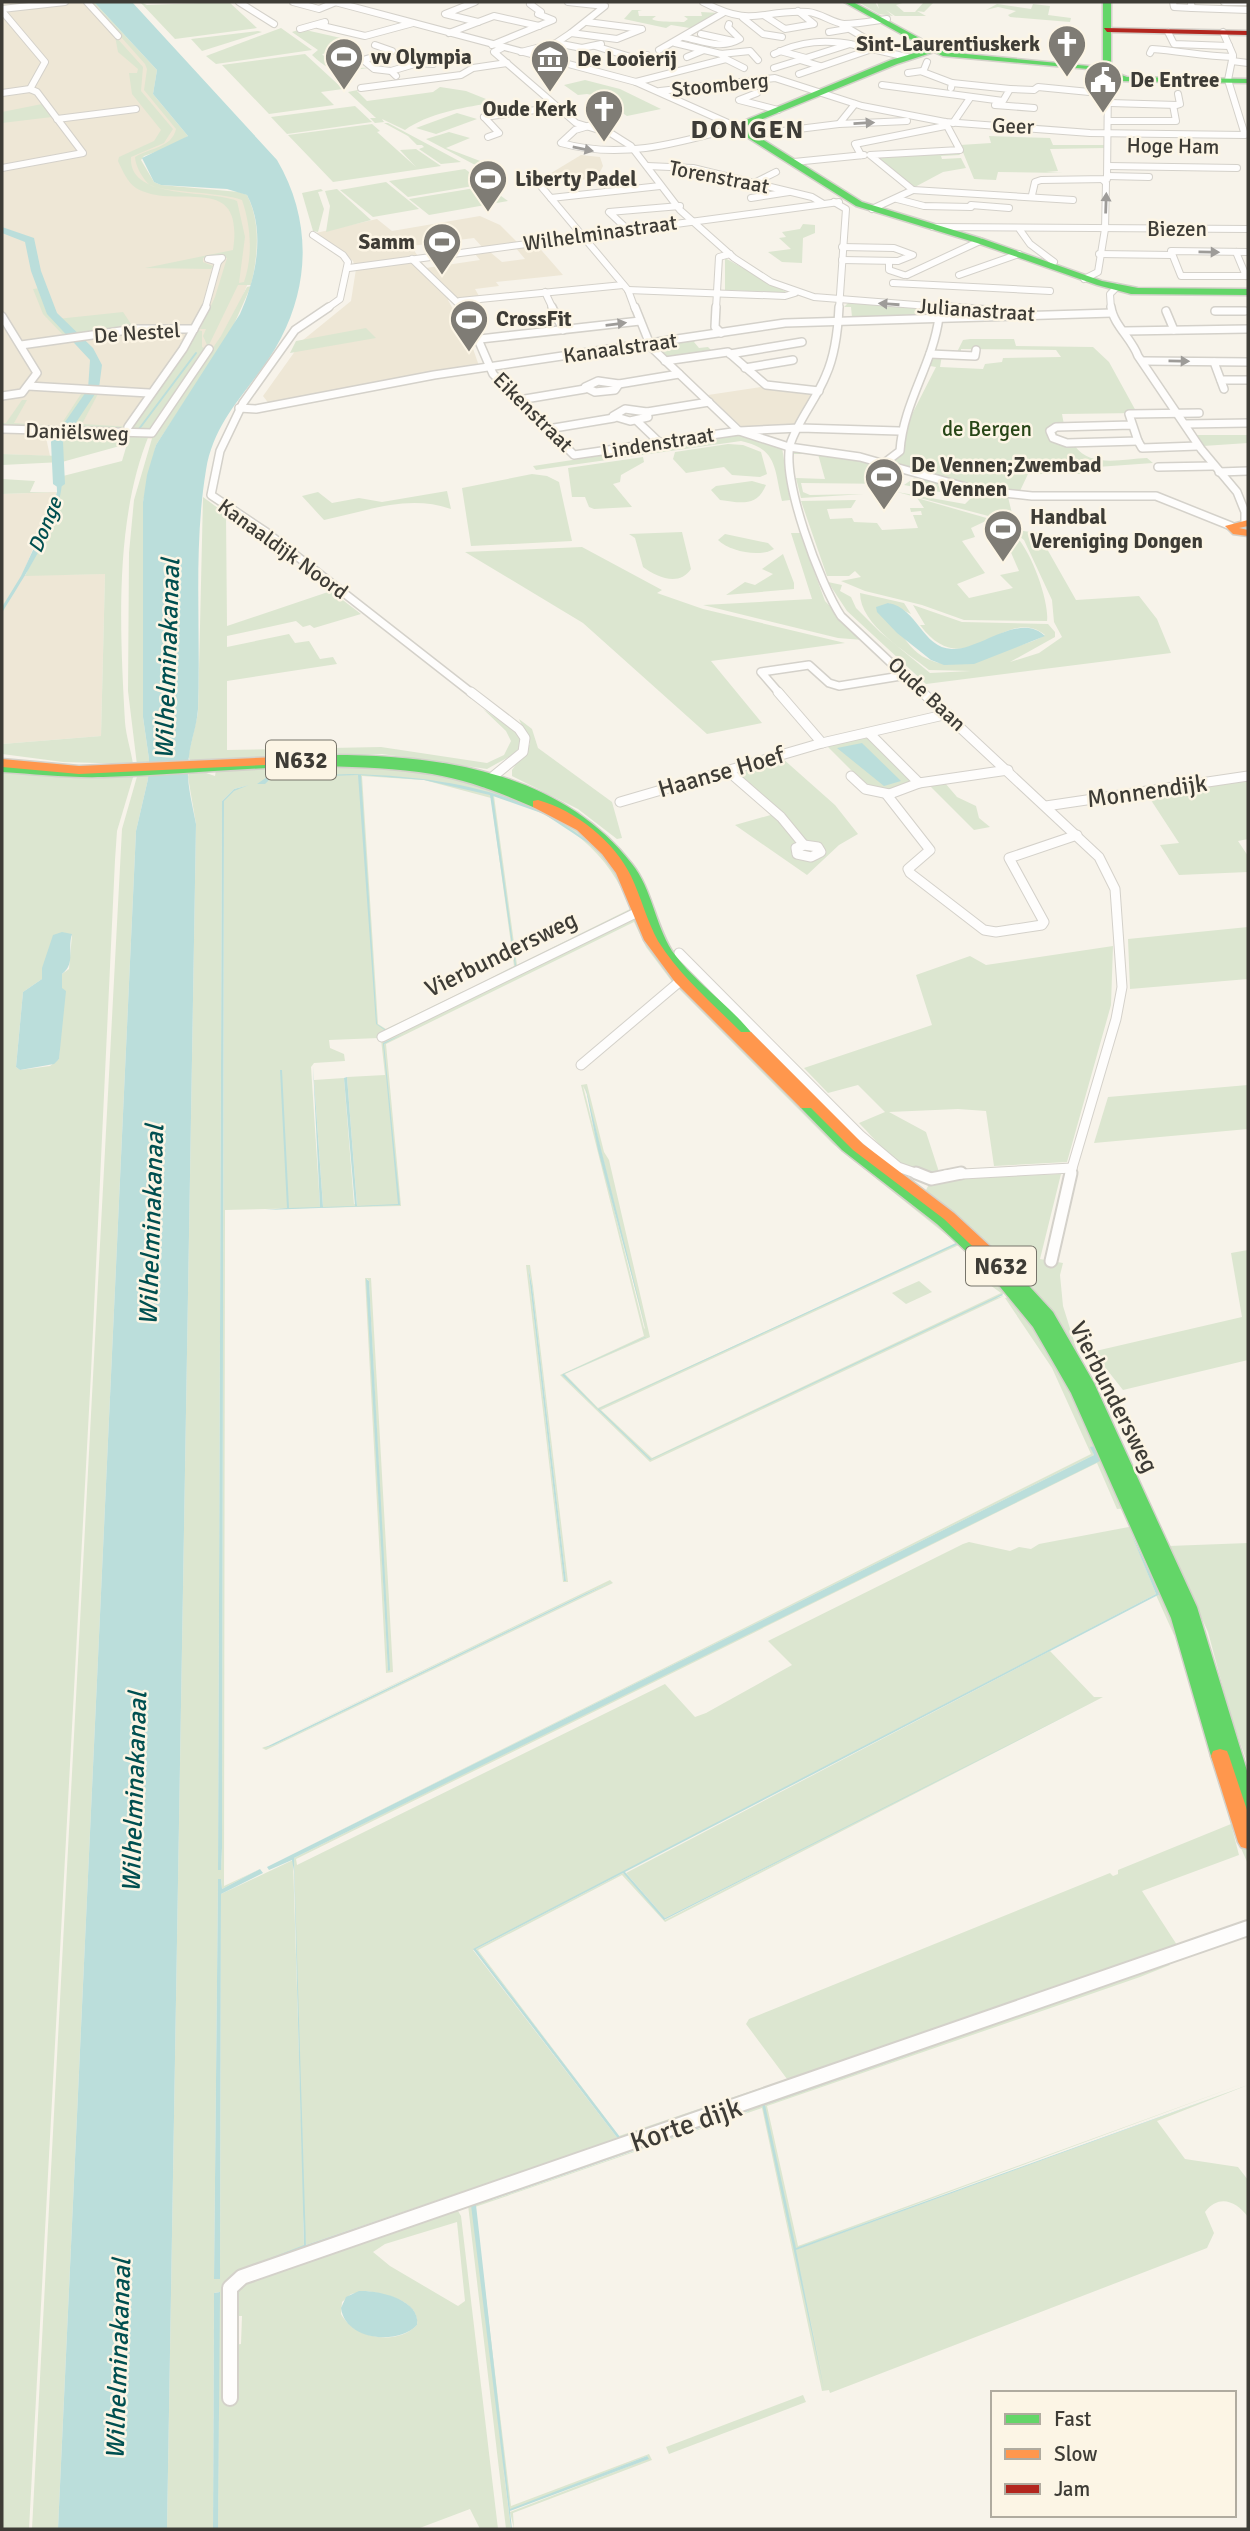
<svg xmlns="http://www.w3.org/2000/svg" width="1250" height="2531" font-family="Signika,sans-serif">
<rect width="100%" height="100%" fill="#f7f3ea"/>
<!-- built -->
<g fill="#eee7d6">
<path d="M2 2H93L152 68 150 95 182 134 164 146 140 156 138 163 150 183 159 187 226 192 245 198 253 241 248 283 233 320 157 439 45 433 50 456 2 454Z"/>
<path d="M581 155 600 157 603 166 597 178 571 181 543 178Z"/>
<path d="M480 216 500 225 518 243 483 248 474 238 411 246 426 268 480 260 475 254 490 252 502 262 525 259 515 247 536 244 563 275 496 282 499 286 475 289 479 296 448 300 470 340 479 366 270 405 263 396 303 340 351 301 356 269 353 261 316 233 377 219 392 231Z"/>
<path d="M761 387 812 393 794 426 743 428 708 395Z"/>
<path d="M57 492 22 575 105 574 101 736 2 744V494Z"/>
</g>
<!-- green -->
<g fill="#dce6d0" fill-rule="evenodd">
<path d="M90 2H94L157 70 153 94 188 136 175 145 144 156 141 160 154 182 161 185 239 192 247 195C261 222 258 256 251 285H238L208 347 203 336 206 329H200L215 297 227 258 218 255 203 258V262L213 266 211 269 145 268 233 250C245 169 177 212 136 188 128 183 122 170 118 161L119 157 154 141 161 130 132 94 129 73H137L138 69 118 52 115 36 143 67 141 91 173 129 164 143 131 157C128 201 209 189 237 201L245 237 239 283 244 282C253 256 251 226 242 200 221 192 161 192 150 185 143 180 135 165 135 157 149 148 172 148 176 129L144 90 147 69 145 64Z"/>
<path d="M140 2 147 5 229 2 257 28 175 39Z"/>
<path d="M858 2H875L879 9 877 2H906L896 5 904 12H915L924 2H934L924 12 917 11 926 16H895L886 10 893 16 879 14Z"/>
<path d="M997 4 1031 9 1033 4 1050 6 1048 15 1071 18 1070 22 1010 17 1008 15 1016 11 998 7 986 10Z"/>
<path d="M632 10H642L638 11 639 16H656L652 19C658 23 674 21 684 22L688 19 684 16H702L701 12 719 13 696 29 671 25 666 28 624 19Z"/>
<path d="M281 28 312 50 216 64 206 56Z"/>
<path d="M301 29 341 38 329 53 322 54C342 74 345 66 369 68 341 71 334 76 312 55L318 50 292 32Z"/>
<path d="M258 31 262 32 202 51 191 39Z"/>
<path d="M305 54 343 89 321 92 334 105 269 114 222 65Z"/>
<path d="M585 80 620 89 661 109 627 116 618 110 598 114 590 111 596 109 589 106 612 99 587 94 578 95 564 85Z"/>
<path d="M372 87 374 88 357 91 367 101 433 92 440 87 466 91 486 99V104C464 107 427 114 405 130L382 119 384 122 375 123 370 118H376L348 92Z"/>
<path d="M42 104 52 117 2 123V112Z"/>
<path d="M355 106 372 122 287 134 271 117Z"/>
<path d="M457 113 477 119 436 134 416 128Z"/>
<path d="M384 123H388L461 162 441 164 419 149 424 147 422 145H417L408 136Z"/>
<path d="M372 124 380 131 377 132 416 167 400 150 416 149 441 166 333 182 288 135Z"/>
<path d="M449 132 470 138 446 148 488 164 479 167 426 139Z"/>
<path d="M989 136 1050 138 1053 145H1106L1105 148 1050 149 1058 171 1046 172 1063 173 998 172 996 180 974 179 960 145 991 143Z"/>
<path d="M958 152 960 155 941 156 942 159 961 158 966 168 943 172 913 188 875 156Z"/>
<path d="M465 169 485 184 408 197 389 181Z"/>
<path d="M386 182 419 209 373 217 340 190Z"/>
<path d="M487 186 508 201 429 215 409 199Z"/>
<path d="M321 189 323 191 318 192 324 209 318 232 313 231 302 193Z"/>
<path d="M337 189 371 220 326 232 330 206 325 191Z"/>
<path d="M803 224 815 225V233L803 238 802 263 782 262 768 252 791 249 779 238 786 237 782 232 800 229Z"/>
<path d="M725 258 788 293 725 290Z"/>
<path d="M251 286 231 331 156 445 143 502V717L149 759 148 779 136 831 58 2529H32L122 829 138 773 128 691 129 553 134 500 153 435 221 336 247 287Z"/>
<path d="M41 288 50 311 57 319 123 312 133 327 65 337 43 314 33 289Z"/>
<path d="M849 302 933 308 935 315 852 317 851 307H844Z"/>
<path d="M366 328 376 338 290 353 296 341Z"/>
<path d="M198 330 202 331V347L208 350 150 432 2 427V423H6L22 400H27L14 423 60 426 83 391 99 392 82 424 132 427Z"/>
<path d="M970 339H1014L1016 346 1093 347 1109 362 1137 413 1062 414 1064 425H1052L1062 442 1075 446C1090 468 1123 459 1147 458L1153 463 1097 467 1087 474H1028L1019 493 973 488 887 464 900 457 906 426 936 367 930 366 935 352H957L963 340ZM961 349 1056 350 1061 357 1003 358 1002 362 985 364 983 369 940 367 942 355H961Z"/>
<path d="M696 340 694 342 699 348 708 347 713 352 670 359 656 345Z"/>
<path d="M63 434 149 435C114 521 120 631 125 722 126 736 131 750 133 764L63 762 2 754V744L101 736 105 574 25 576 56 511 63 476 122 461 127 444 62 462 2 465V454L59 456 58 441Z"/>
<path d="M743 434 782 447 790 500 782 501C774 469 778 449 741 441L536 470 533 466Z"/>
<path d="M1197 435H1248V443L1203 446Z"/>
<path d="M728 444 743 445 761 452 767 474 760 477 732 475 724 467 686 473 673 459 675 452Z"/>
<path d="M793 450 854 459 903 476 895 484 801 483 803 492 810 495 864 494 801 498 796 478 825 479 818 454H793Z"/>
<path d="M643 457 644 462 621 475 620 482 613 484 632 507 594 509 589 507 585 497H572L568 468Z"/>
<path d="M532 474 547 476 559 482 572 541 471 546 462 488Z"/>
<path d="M914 478 1008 497 1016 530 1038 533 1076 600 1139 596 1157 619 1171 653 926 684 847 611 828 582 842 585 840 591 851 597 856 608 880 632 930 673 971 671 929 670C907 652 860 625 860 593L904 603 911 614 888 603C909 668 945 676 1004 651 1018 645 1033 643 1045 635 1005 602 967 688 920 625H925L913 605 962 622 1048 624 1055 632V637L1010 662 1039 653 1062 637 1054 622 1052 600 1024 540 996 518 897 492 965 504 971 498 904 485Z"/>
<path d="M2 479 35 481 30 492H57L2 494Z"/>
<path d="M752 481 766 485C757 507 741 503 720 500L711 490 716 486Z"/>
<path d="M447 491 451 509C407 494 368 511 324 520L302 496 318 492 332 503 359 498 382 502Z"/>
<path d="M203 497 226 514 227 626 331 591 361 614 314 628 310 625 303 627 296 621 227 636V647L289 634 295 643 309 641 320 659 333 657 337 664 227 681V750L381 747 487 763 504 755 511 741 506 731 483 709 507 725 518 735 522 744 514 754 487 769 382 754 191 761 188 757 198 713Z"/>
<path d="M917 498 990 519 971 528 975 537 962 541 985 573 957 584 969 598 1013 588 1000 575 1019 571 1006 541 988 530C993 530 1000 528 1005 529 1027 534 1050 602 1047 621L964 620 922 605 865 591 841 581 861 577 855 571 849 576H827L801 501 856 500 851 508 827 509 830 519 852 518 854 522 877 523 882 530 918 528 913 515H922L921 511 911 512 910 508H924Z"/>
<path d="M682 532 691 569C679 587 657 577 643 567L635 538 629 534Z"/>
<path d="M791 533H800L825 601 863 640 838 638 703 605 812 599Z"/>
<path d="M725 534 768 543 774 549C759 558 729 551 718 540Z"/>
<path d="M582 547 662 590 657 593 703 609 845 643 711 661 762 723 707 734 583 623 465 552Z"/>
<path d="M783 554 794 583V589L726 595 745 582 755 585 773 574 762 569Z"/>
<path d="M519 719 532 729 538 748 612 802 622 838 617 839 578 809 512 776V770L530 744Z"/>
<path d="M870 737 914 783 887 792 871 790 827 746Z"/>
<path d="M782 758 835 805 858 834 839 845 807 875 735 825 774 814 798 843 792 848 793 854 825 853 824 847 807 842 732 772Z"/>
<path d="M205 762 206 773 215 776 216 770C287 767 359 760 429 772 450 775 469 783 490 788 556 804 617 843 637 912L484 984 481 983 514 966 491 798 424 780 362 776 378 1024 386 1029 464 991H470L379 1038 329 1040 330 1048 344 1054 345 1061 314 1063 311 1067 320 1206H323L314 1080 344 1078 354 1204 357 1205 347 1077 385 1075 381 1039 638 914 654 950 676 979 673 983 646 947 634 922 386 1044 401 1206 225 1210 224 1886 260 1869 222 1889 221 1879 218 1880 214 2279 220 2278 221 1894 293 1860 303 2186 294 1858 1083 1467 1101 1460 1095 1447H1091L1094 1455 267 1867 1091 1454 1052 1368 1005 1298 1012 1296 1008 1291 996 1298 1004 1296 650 1462 560 1375 644 1336 581 1085 587 1084 604 1152 609 1160 650 1337 565 1374 598 1408 957 1244 953 1240 958 1238 1009 1289 1061 1364 1128 1508 1117 1509 1097 1463 296 1859 297 1865 665 1684 695 1717 706 1713 792 1665 768 1641 963 1544 969 1542 1010 1551 1019 1547 1031 1549 1039 1544 1134 1526 1182 1631 1174 1635 1156 1595 1160 1593 1130 1530 1156 1594 473 1950 619 2140 774 2087 620 2137 618 2135 476 1949 623 1873 665 1920 827 1837 665 1918 626 1873 1050 1651 1094 1697H1103L665 1922 622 1875 478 1950 619 2136 787 2079 746 2024 749 2019 1110 1873 1113 1876 1118 1874V1870L1231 1824 1190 1681 1198 1685 1248 1852V1864L1232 1828 1239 1855 1142 1891 1177 1945 1248 1920V1926L253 2270 227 2285 229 2395 234 2394V2345L241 2344 242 2316H233V2296L240 2282 455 2206 461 2216 498 2529H480L470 2509 417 2529H218L219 2292 214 2293 213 2529H167L196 824 188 777 189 771 193 770V764L189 763ZM249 785 234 790 224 800 222 1848 221 1869 218 1870 222 801 234 789ZM494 796C556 812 609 848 630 909L517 965ZM583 1086 587 1094 645 1329 644 1328ZM959 1245 992 1279 995 1282 990 1285 1001 1293 652 1458 601 1410ZM602 2144 249 2266 304 2246 303 2212 306 2245ZM457 2222 465 2301 458 2306 390 2266 373 2252 385 2244ZM366 2291C384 2294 420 2300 417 2325 397 2346 355 2339 341 2314L342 2302 351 2294Z"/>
<path d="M2 769 37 773 134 774 117 831 115 860 91 1373 29 2529H2ZM72 935 69 969 62 974 59 1059 50 1066 20 1070 16 1067 23 992 42 979 50 946Z"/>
<path d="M1248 779V839L1238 841 1248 856V872L1179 875 1160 845 1179 843 1147 794Z"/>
<path d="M945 783 957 797 976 806 979 818 990 827 974 830 929 785Z"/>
<path d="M1248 927V979L1130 989 1128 939Z"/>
<path d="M1113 946 1111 1005 1067 1162 994 1166 986 1111 958 1109 889 1112 926 1132 939 1172C905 1180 880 1144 859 1123L885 1112 858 1085 828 1093 804 1068 932 1025 916 975 970 956 986 965Z"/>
<path d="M681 983 952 1235 949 1237 833 1144 676 986Z"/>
<path d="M1248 1085V1129L1094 1143 1108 1097Z"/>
<path d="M1061 1174 1040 1259 1063 1263 1060 1275 1063 1306 1078 1354C1037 1288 985 1239 926 1190L929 1184 941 1179Z"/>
<path d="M1248 1250V1360L1123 1390 1097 1357 1090 1358 1087 1353 1242 1317 1231 1253Z"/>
<path d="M526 1265H530L533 1286 568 1582H563ZM528 1266 532 1286 566 1581H564Z"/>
<path d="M365 1278H371L393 1672 386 1673ZM367 1279 369 1281 389 1671 388 1670Z"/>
<path d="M919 1281 932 1292 906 1304 892 1293Z"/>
<path d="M1248 1543V1765L1230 1714 1208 1632 1169 1546Z"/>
<path d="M610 1580 613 1583 266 1750 262 1748ZM612 1582 274 1745 264 1747 584 1594Z"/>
<path d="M1169 1963 1170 1965 1140 1977 767 2106 798 2246 1248 2082 795 2249 781 2187 825 2388 795 2250 1248 2085 1157 2121 1185 2159 1238 2167 1248 2180V2217C1236 2201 1219 2194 1205 2212L1214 2233 1207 2248 830 2393 829 2390 822 2391 762 2108 475 2207 511 2506 649 2454 652 2460 513 2513 514 2529 510 2512 648 2459 647 2456 510 2510 503 2465 511 2529H506L468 2205ZM747 2109 748 2112 492 2200 491 2198Z"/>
<path d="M803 2395 806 2402 669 2454 666 2447Z"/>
</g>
<!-- water -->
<g fill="#bbdedb">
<path d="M94 2H132L277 160C310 216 311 280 281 338 257 385 215 414 206 470 193 548 201 630 198 709 197 725 191 740 189 756 185 779 192 802 196 824L167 2529H58L136 831 148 779 149 759 143 717V502L147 475 156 445 240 314C256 279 266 231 247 195L227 189 161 185 154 182 142 158 188 136 153 94 157 70Z"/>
<path d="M56 462H62C68 515 28 569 2 613V607L21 576 51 511 57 492Z"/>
<path d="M888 603C918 608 922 648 952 649 979 651 1020 611 1045 636L974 664 944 665 931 660 897 633 877 612 876 607Z"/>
<path d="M862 743 864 745 901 781 884 786 837 748Z"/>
<path d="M350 774C434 776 529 789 594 847L544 814 493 796 516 966 610 921 486 982 515 966 490 795 424 780 361 775 377 1024 386 1030 397 1025 386 1031 376 1024 358 775 271 778 265 784H257L267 777Z"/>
<path d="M249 785 234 791 224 801 222 1848 221 1870H218L222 801 234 789Z"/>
<path d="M62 932 72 934C67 949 76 963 62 974V988L66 991 59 1059 54 1064 20 1070 16 1067 23 992 42 979V968L53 935Z"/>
<path d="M403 1034 384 1044 400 1205 265 1210 287 1208 280 1070H282L289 1208 320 1207 313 1066 323 1207 355 1206 344 1078 347 1077 357 1206 398 1204 383 1043Z"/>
<path d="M585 1085 646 1329 598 1150Z"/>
<path d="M958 1242 994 1277 958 1244 599 1409 651 1459 1002 1294 1003 1295 650 1460 562 1375 563 1374 645 1337H646L564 1374 598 1409Z"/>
<path d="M528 1266 532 1286 566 1581H564Z"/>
<path d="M366 1279 369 1281 390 1670 388 1671Z"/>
<path d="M1095 1446 1102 1460 294 1858 306 2245 602 2145 250 2266 304 2245 294 1871 292 1860 269 1870 267 1867 1094 1455 1090 1447Z"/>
<path d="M1130 1531 1160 1594 625 1872 665 1918 1101 1698 664 1920 623 1873 476 1949 620 2137 774 2085 619 2140 473 1949 1156 1594Z"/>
<path d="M612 1582 274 1745 264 1748 584 1594Z"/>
<path d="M260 1869 263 1873 221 1894 220 2279H214L218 1879H221L222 1889Z"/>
<path d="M938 2045 765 2105 796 2248 1248 2085 796 2250 824 2389 762 2104Z"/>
<path d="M748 2109 749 2111 491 2200V2198Z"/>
<path d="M471 2205H476L510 2509 647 2456 649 2459 510 2511 512 2529H511Z"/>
<path d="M359 2291C377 2290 421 2299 417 2325 397 2346 345 2340 341 2308L346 2297Z"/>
<path d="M220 2292 218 2529H213L214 2293Z"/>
</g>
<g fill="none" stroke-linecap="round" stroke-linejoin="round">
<!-- stream -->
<path stroke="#bbdedb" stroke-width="2" d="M139 429 196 353"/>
<!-- river -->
<path fill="#bbdedb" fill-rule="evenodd" d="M2 227 34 238 41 271 57 313 93 348 102 365 99 388 63 442 65 484 59 488 53 484 51 442 88 389 90 360 47 314 31 271 25 242 2 233Z"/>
<!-- street-far4 casing -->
<g stroke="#d4d1ca" stroke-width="8">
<g id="street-far4">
<path d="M87 2 118 36"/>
<path d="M239 2 274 24"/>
<path d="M293 2 319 9 336 2"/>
<path d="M335 2 636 82 737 127"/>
<path d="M475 2 445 14 478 22"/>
<path d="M568 2 605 6 571 33"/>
<path d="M703 2C755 29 759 9 808 12 821 13 832 23 844 24 858 24 873 21 887 19"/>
<path d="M1173 2 1174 7 1192 8 1191 3"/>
<path d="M1224 2H1248"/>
<path d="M1192 8 1248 10"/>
<path d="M2 9 65 2"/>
<path d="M2 11 45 62 30 89"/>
<path d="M765 16 785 29 814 24 798 11"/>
<path d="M743 18 763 34 782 37"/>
<path d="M318 25 365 36 413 23"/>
<path d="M300 29 325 22"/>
<path d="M829 32 847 29"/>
<path d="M1168 32 1174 44 1229 46"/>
<path d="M449 33 494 16 539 26"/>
<path d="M701 34 733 41"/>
<path d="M684 37C703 41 721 50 740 39L728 27 729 24"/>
<path d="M556 43 582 48 601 44"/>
<path d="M675 43 721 54 750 51 758 60"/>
<path d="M375 45 392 51 363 60 374 69 391 71"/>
<path d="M492 45 553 20 538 14 541 12 530 4 532 2"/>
<path d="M595 46 634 58 647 55"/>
<path d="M502 48 494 52 576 123 612 134 631 146 680 210 734 258 771 282 814 297 967 309"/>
<path d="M872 49 907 57"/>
<path d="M659 50 723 13"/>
<path d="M780 51 806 58 800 60 820 66"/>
<path d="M521 52 556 43 571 33 617 39 642 29 587 22"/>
<path d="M1150 53 1152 49C1180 51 1204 56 1233 57"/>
<path d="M774 54C801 41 826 39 855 45"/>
<path d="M347 56 351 60H363"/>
<path d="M687 57 704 50"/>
<path d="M806 58 850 44"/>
<path d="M726 59 744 68"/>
<path d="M1232 61 1248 63"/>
<path d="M927 62 923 72 952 83 951 88"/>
<path d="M774 68 800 60"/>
<path d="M908 73 922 71"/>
<path d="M799 74 872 49 855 45 868 40 841 24"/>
<path d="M396 76 391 71 418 63 433 64"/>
<path d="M636 82 726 59 721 54"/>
<path d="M882 85 1003 101 1010 89 952 83"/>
<path d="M361 88 461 75 473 68 507 63"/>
<path d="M1010 89 1034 90 1038 87 1110 94"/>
<path d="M660 91 775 78 862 106 945 122 1090 133 1245 135 1228 80 1233 55 1223 32"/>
<path d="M2 93 30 89"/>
<path d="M757 93 739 100 778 110"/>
<path d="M1110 103 1177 105 1180 104 1178 94"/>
<path d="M855 104 839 124 907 121"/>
<path d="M995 105 1034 108"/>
<path d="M484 117 558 107"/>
<path d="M484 117 499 133 488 137"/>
<path d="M57 119 136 109"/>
<path d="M612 119 575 130 561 143C622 160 678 143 737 127"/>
<path d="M1110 121H1176L1173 105"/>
<path d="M953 123 970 98"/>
<path d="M750 135 839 124"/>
<path d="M861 155 855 144 945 126"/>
<path d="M794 162 864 155"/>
<path d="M647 166 693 168 812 197 822 203"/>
<path d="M1108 166 1237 168"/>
<path d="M2 168 83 153 37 92 30 89"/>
<path d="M1107 176 1149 177"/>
<path d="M534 178 628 290 635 309"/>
<path d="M754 183 776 172"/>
<path d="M913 190 1073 200"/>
<path d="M1032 195 1035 182 1041 180 1107 179 1108 79 1111 77"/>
<path d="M551 198 660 186"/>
<path d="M751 198 789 192"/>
<path d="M897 199 924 206 971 207"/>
<path d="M834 202 846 209 839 309"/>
<path d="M971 205 1009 208"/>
<path d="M872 209 913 190 870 155 960 150 945 122"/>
<path d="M933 227 1248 229"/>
<path d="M627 229 609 212 680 206"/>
<path d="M1020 230 1030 244 1054 262"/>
<path d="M313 235 343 255 348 262 340 299 326 309"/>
<path d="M842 247 894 248 913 255 898 261 842 260"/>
<path d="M1236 252 1246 276"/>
<path d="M1248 252 1171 251 1181 276H1248"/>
<path d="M1099 254 1172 255"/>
<path d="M222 258 218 262 208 259Z"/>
<path d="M412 259 464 309"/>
<path d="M889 261V270L904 275"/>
<path d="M349 268 839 202"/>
<path d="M907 275 980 241"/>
<path d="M959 275 1019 254"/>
<path d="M1084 279 1098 272 1105 229 1106 183 1103 180"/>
<path d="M893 283 1050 291"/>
<path d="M628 290 785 296 795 293"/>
<path d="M545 292 553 309"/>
<path d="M460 301 623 285"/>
<path d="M205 309 218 262"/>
<path d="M716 309 719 257 730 254"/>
<path d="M1111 309 1110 294 1117 287"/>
</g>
</g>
<!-- street-far3 casing -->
<g stroke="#d4d1ca" stroke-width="10">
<g id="street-far3">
<path d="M329 307 295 330 243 403 220 451 211 495 266 532 473 694"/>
<path d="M464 307 493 374 574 455 739 431 800 428 899 431"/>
<path d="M552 307 563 330"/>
<path d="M635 307 651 347 739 431 789 447 860 457 976 490 1032 496H1156L1231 526"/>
<path d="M716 307 715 327 721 333"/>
<path d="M839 307C838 329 835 355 826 375 817 398 799 419 791 442 779 476 821 586 841 616L924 694"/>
<path d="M944 307 986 310"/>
<path d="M1111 307C1113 324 1132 339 1138 356L1201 449 1237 492 1245 512V522"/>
<path d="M1166 311 1174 330"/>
<path d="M1215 311H1245"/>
<path d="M2 316 37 373 22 393 2 396"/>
<path d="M1125 331 1248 329"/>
<path d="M480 339 640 321"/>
<path d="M21 345 135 329H194"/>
<path d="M730 354 802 342"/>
<path d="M930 354 975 356 976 350"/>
<path d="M665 361 728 352 766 385 819 391"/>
<path d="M1143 361 1248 362"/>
<path d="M1214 362 1224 389"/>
<path d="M745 368 793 360"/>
<path d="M1221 380H1248"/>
<path d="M598 381 619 384 615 390 595 392 585 387Z"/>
<path d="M619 384 679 374"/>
<path d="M28 386 149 393"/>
<path d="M519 400 585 389"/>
<path d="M239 408 256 409 434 375 785 323 1112 313"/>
<path d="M625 409 647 412 648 417 630 421 613 416Z"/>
<path d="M647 412 709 402"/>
<path d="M637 421 660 443"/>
<path d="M1186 424 1248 423"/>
<path d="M1132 425 1056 427 1050 431 1053 438 1067 443 1138 441 1129 414 1199 413"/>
<path d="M128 427 183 349 206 307"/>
<path d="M2 429 152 433 209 349"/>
<path d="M548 429 614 418"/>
<path d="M1138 441 1142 448 1198 446"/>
<path d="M883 464 900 451C903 403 933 364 939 317"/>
<path d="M1158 467 1213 466"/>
<path d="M1219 472 1248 471"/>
<path d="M780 694 761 672 809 665 829 683 839 686 907 675"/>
</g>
</g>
<!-- street-far2 casing -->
<g stroke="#d4d1ca" stroke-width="11">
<g id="street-far2">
<path d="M471 692 519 729 525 738 523 752 485 783"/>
<path d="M778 692 822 743"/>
<path d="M922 692 1099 857 1115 889 1122 987 1116 1019 1070 1175"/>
<path d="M870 734 919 783"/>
<path d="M727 770 781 817 804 845"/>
<path d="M1008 770 919 783 887 795 930 850 908 869 910 873 984 930 996 932 1042 925 1044 922 1009 858 1077 835"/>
<path d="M851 776 865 789 889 794"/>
<path d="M620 802 822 743 948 714"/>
<path d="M1046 806 1248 776"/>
<path d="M804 845 818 847 821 852 811 857 797 854 796 848Z"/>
<path d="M679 953 860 1135 898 1167 921 1175"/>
<path d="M382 1037 644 909"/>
<path d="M581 1065 685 977"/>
<path d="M945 1175 1072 1168"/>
</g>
</g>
<!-- street-far1 casing -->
<g stroke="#d4d1ca" stroke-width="15">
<g id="street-far1">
<path d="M916 1173 931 1179 961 1173"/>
<path d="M1051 1261 1071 1173"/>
</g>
</g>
<!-- street casing -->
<g stroke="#d4d1ca" stroke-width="18">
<path id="street" d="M230 2398V2288L242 2277 1248 1928"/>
</g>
<!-- fast casing -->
<g stroke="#d4d1ca" stroke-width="3">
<g id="fast">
<path d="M844 2H853L945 52 1099 67 1103 66V2H1111V68L1108 70 1127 77 1248 79V83L1117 81 1114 77 1091 73 1088 69 943 56 934 52 897 64 743 127 862 202 983 239 1102 281 1138 288 1248 289V295L1131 294 1097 285 977 243 856 206 734 129V125L891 60 928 49Z"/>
<path d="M323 755C435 754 559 770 632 864 652 889 655 924 672 951 695 983 729 1004 753 1035L746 1039 741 1038C713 1011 682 985 660 952 645 931 641 906 630 883 615 848 577 821 544 804L538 808 533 807C501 793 468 780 432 774 323 757 213 774 103 777 69 778 35 774 2 772V764L103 769 317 759Z"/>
<path d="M806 1101 811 1102 852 1144 947 1218 994 1261H1006L1053 1312 1094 1383 1197 1607 1248 1774V1811L1241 1809 1238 1804 1226 1761H1213L1211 1756 1171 1618 1071 1393 1033 1327 987 1271 937 1224 842 1150 801 1108 799 1105 801 1102Z"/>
</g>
</g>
<!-- slow casing -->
<g stroke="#d4d1ca" stroke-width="3">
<g id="slow">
<path d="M1248 520V526L1239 528 1248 530V536L1233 534 1225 526Z"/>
<path d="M323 755 327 756V762L79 774 2 767V759L79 766Z"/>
<path d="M538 800C575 810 615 842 631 876 641 897 647 921 658 941 680 976 712 1003 741 1032H751L863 1144 954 1213 1006 1261 1008 1264 1006 1267H994L944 1219 853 1150 811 1108H801L675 982 644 940 616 873 602 854 577 830 533 807V801Z"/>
<path d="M1220 1749 1227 1751 1229 1756 1248 1813V1849L1241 1847 1238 1842 1211 1756 1213 1751Z"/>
</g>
</g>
<!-- jam casing -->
<g stroke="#d4d1ca" stroke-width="3">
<path id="jam" d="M1104 28 1248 31V35L1107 32Z"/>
</g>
<!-- street-far4 -->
<use href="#street-far4" stroke="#fefdfc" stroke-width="6"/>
<!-- street-far3 -->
<use href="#street-far3" stroke="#fefdfc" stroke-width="7"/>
<!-- street-far2 -->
<use href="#street-far2" stroke="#fefdfc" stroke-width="9"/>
<!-- street-far1 -->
<use href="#street-far1" stroke="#fefdfc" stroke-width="11"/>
<!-- street -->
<use href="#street" stroke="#fefdfc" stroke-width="14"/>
<!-- fast -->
<use href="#fast" fill="#63d668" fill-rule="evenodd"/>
<!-- slow -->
<use href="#slow" fill="#ff974d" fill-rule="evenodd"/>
<!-- jam -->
<use href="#jam" fill="#b3261e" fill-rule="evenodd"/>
</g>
<!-- one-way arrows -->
<defs><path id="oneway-solid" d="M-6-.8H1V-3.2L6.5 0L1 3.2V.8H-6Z" transform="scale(1.75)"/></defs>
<g fill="#9e9c99">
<use href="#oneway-solid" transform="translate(864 123) rotate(-3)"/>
<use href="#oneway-solid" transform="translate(583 149) rotate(11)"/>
<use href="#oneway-solid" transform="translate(1106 203) rotate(-88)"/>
<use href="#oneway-solid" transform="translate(1209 252) rotate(1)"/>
<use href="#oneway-solid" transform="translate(889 304) rotate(-176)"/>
<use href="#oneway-solid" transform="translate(616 324) rotate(-7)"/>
<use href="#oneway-solid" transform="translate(1179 361) rotate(1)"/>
</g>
<!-- icons -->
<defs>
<g id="church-pin" transform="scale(2.0125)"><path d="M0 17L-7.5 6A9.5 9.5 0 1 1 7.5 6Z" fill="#7f7c75" stroke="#fcf5e5"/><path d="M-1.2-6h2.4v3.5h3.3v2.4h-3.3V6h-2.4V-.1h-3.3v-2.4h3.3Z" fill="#fff"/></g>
<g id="stadium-pin" transform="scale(2.0125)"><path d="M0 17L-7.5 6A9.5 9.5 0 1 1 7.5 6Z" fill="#7f7c75" stroke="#fcf5e5"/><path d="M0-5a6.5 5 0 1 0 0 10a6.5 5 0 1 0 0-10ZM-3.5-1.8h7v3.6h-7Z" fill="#fff"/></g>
<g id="museum-pin" transform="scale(2.0125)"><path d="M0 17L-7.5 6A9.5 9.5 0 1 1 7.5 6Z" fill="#7f7c75" stroke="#fcf5e5"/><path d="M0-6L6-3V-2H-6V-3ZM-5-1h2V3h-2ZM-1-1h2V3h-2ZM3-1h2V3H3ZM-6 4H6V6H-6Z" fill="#fff"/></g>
<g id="civic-pin" transform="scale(2.0125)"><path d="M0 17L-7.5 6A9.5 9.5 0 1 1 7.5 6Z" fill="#7f7c75" stroke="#fcf5e5"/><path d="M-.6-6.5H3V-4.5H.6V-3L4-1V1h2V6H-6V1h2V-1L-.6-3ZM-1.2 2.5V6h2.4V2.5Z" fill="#fff"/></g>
</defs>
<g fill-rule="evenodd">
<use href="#church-pin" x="1067" y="44"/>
<use href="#stadium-pin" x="344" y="57"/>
<use href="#museum-pin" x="550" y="59"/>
<use href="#civic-pin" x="1103" y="80"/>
<use href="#church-pin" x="604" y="109"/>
<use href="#stadium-pin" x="488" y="179"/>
<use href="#stadium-pin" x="442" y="242"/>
<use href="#stadium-pin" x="469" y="319"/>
<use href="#stadium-pin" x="884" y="477"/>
<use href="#stadium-pin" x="1003" y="529"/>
</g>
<g text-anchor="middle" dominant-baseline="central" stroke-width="5" stroke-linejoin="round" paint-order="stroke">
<!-- far-poi labels -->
<g font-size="21" font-weight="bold" fill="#3e3c36" stroke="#fcf5e5" text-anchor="start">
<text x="1040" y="44" text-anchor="end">Sint-Laurentiuskerk</text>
<text x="371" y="57">vv Olympia</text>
<text x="577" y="59">De Looierij</text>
<text x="1130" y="80">De Entree</text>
<text x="577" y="109" text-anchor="end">Oude Kerk</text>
<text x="515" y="179">Liberty Padel</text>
<text x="415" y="242" text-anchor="end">Samm</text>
<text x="496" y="319">CrossFit</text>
<text x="911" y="465">De Vennen;Zwembad<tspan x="911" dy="24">De Vennen</tspan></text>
<text x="1030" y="517">Handbal<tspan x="1030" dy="24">Vereniging Dongen</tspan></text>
</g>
<!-- far-street labels -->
<g font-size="21" fill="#3e3c36" stroke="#fcf5e5">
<text transform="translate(720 85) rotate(-6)">Stoomberg</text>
<text transform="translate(1013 126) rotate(2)">Geer</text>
<text transform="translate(1173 146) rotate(1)">Hoge Ham</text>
<text transform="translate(719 177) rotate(11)">Torenstraat</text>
<text x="1177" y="229">Biezen</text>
<text transform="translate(600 233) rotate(-8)">Wilhelminastraat</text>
<text transform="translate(976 310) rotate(4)">Julianastraat</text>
<text transform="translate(137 333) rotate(-4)">De Nestel</text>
<text transform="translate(620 348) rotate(-8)">Kanaalstraat</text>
<text transform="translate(533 412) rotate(45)">Eikenstraat</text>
<text transform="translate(77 432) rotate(2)">Daniëlsweg</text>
<text transform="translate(658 443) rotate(-9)">Lindenstraat</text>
<text transform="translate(283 549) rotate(36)">Kanaaldijk Noord</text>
<text transform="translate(927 694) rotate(43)">Oude Baan</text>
</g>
<!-- far-park labels -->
<g font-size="21" fill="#274616" stroke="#fcf5e5">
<text x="987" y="429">de Bergen</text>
</g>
<!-- far-water labels -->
<g font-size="21" font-style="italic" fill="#004f50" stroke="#fcf5e5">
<text transform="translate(45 525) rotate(-68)">Donge</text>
</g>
<!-- shield labels -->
<g fill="#fcf5e5" stroke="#77746a" stroke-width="2">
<rect x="266" y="740.5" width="70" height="39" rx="5"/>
<rect x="966" y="1246.5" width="70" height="39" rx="5"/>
</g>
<g font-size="23" font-weight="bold" fill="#3e3c36">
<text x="301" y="760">N632</text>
<text x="1001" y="1266">N632</text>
</g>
<!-- street labels -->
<g font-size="24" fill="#3e3c36" stroke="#fcf5e5">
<text transform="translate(721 772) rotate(-16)">Haanse Hoef</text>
<text transform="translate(1147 791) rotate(-8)">Monnendijk</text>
<text transform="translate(501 954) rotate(-26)">Vierbundersweg</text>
<text transform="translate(1114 1397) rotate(63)">Vierbundersweg</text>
</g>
<!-- far-district labels -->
<g font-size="26" font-weight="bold" letter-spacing="2" fill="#3e3c36" stroke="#fcf5e5">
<text x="748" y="130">DONGEN</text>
</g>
<!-- water labels -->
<g font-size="26" font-style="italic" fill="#004f50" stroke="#fcf5e5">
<text transform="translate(168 659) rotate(-88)">Wilhelminakanaal</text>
<text transform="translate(152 1225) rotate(-88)">Wilhelminakanaal</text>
<text transform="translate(135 1792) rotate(-88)">Wilhelminakanaal</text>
<text transform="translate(119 2359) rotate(-88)">Wilhelminakanaal</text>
</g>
<!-- near-street labels -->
<g font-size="28" fill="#3e3c36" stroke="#fcf5e5">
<text transform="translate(686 2125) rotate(-19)">Korte dijk</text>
</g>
</g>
<!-- border -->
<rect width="1250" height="2531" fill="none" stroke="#3e3c36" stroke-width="7"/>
<!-- legend -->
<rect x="991" y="2391" width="245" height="126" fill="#fcf5e5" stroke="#b0ab9f" stroke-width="2"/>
<rect x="1005" y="2414" width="35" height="10" fill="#63d668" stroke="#b0ab9f" stroke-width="2"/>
<text x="1054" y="2426" font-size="21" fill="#3e3c36">Fast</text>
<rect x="1005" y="2449" width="35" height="10" fill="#ff974d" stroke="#b0ab9f" stroke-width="2"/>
<text x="1054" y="2461" font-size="21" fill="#3e3c36">Slow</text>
<rect x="1005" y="2484" width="35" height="10" fill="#b3261e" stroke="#b0ab9f" stroke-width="2"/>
<text x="1054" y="2496" font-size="21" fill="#3e3c36">Jam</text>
</svg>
